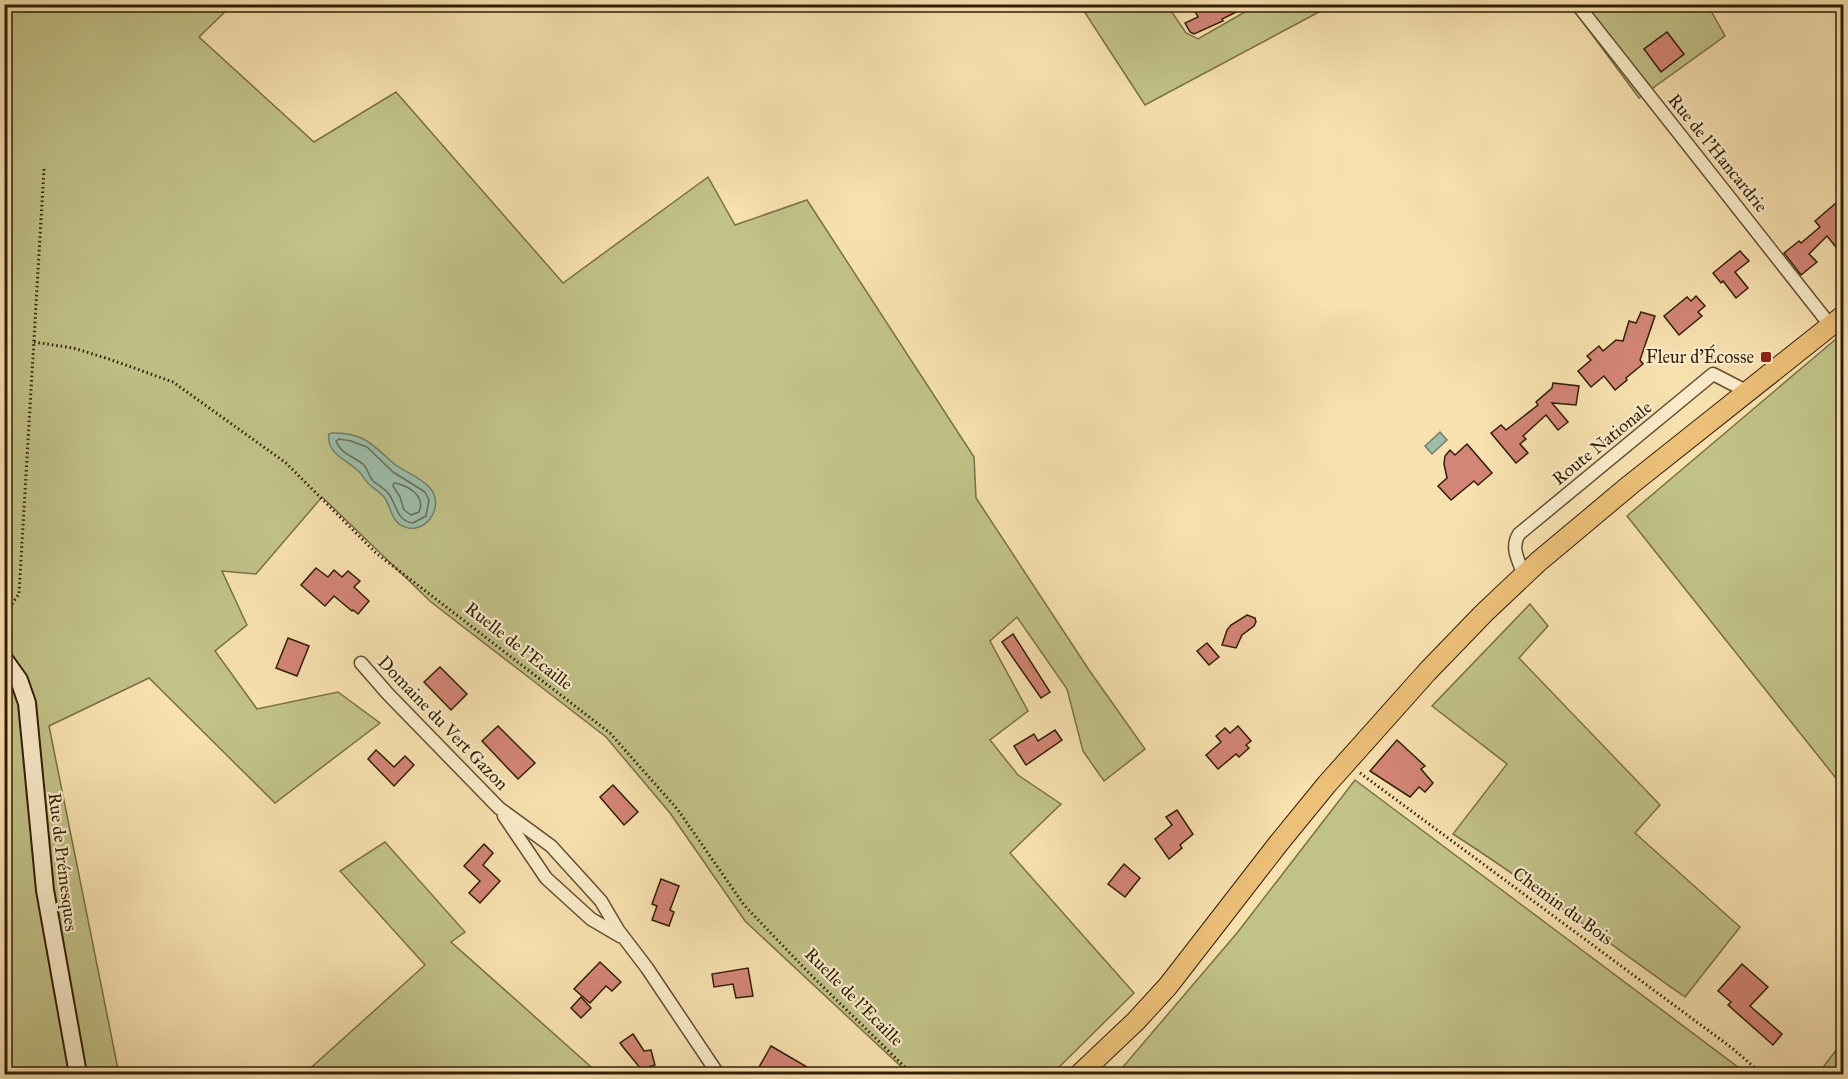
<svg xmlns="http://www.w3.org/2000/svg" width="1848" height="1079" font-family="'IM FELL Great Primer',serif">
<rect width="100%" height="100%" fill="#f7e1af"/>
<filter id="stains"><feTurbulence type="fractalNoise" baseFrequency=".00333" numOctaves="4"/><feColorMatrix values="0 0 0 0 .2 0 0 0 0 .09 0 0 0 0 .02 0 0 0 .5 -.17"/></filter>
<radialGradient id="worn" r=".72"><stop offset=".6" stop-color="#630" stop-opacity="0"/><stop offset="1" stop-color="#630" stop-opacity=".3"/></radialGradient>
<!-- green -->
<g fill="#c1c287" stroke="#797046" stroke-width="1.5">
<path d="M5 5H232L199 37 314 142 396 92 563 283 708 177 735 225 807 200 974 457 976 498 1089 670 1145 749 1104 781 1083 751 1067 689 1017 617 990 641 1028 711 990 740 1018 775 1061 804 1010 853 1134 993 1052 1074H909L745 921 670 813 606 737 431 602 322 497 256 574 222 571 247 625 215 651 257 709 338 692 380 723 275 803 149 678 49 726 119 1074H5Z"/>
<path d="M1080 5H1167L1186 33 1198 39 1257 5H1332L1145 105Z"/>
<path d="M1570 5H1711L1709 7 1725 36 1639 98Z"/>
<path d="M1843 333V787L1627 516Z"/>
<path d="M1530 604 1548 626 1519 658 1660 805 1635 833 1740 927 1685 997C1608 943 1533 885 1453 834L1507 764 1432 706Z"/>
<path d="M1355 780 1738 1067 1751 1074H1117L1237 933Z"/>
<path d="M385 842 465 932 451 942 599 1074H304L425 965 340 871Z"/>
<path d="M1843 1041V1074H1818Z"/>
</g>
<!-- water -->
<g fill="#9dbeab" stroke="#727e69" stroke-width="1.5">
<path d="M1440 432 1447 440 1432 454 1425 446Z"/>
<path d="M332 433C362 432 372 444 392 462 403 472 420 476 430 488 447 508 422 540 399 524 390 517 391 506 384 497 377 489 369 487 364 478 356 462 325 457 329 434Z"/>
</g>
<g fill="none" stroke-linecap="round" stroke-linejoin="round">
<!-- shore -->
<g stroke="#676e58" stroke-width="1.5">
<path d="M339 439 351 441 367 447 393 472 425 492 429 500 426 516 413 523C396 521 397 504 388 493 384 488 378 485 373 481 369 476 368 470 364 465 354 456 341 455 336 441Z"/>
<path d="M394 483C408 485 426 496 419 512L411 515 404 510 400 497 393 486Z"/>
</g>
</g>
<!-- building -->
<g fill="#d38577" stroke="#311e06" stroke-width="1.5">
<path d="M1191 4H1252L1222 19 1223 21 1194 34 1190 32 1185 23 1198 17Z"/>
<path d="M1667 32 1684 54 1661 72 1644 49Z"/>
<path d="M1836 203 1844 212V257L1827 236 1809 254 1817 262 1801 275 1784 253 1799 241 1801 243 1820 227 1815 221Z"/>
<path d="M1740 251 1749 261 1735 272 1748 288 1736 298 1723 281 1721 283 1713 273Z"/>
<path d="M1696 296 1705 306 1698 312 1702 316 1679 335 1664 316 1687 297 1691 301Z"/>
<path d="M1641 312 1655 316 1640 360 1643 364 1626 378 1627 380 1615 390 1604 376 1591 387 1578 371 1591 360 1587 356 1599 346 1603 351 1616 340 1623 341 1629 321 1636 323Z"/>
<path d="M1553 383 1579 386 1576 405 1552 403 1568 422 1558 430 1546 415 1523 436 1526 439 1520 444 1528 453 1516 463 1491 433 1501 425 1506 430 1538 405 1536 402 1552 388Z"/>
<path d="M1467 444 1492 473 1478 485 1474 481 1451 500 1438 486 1447 478 1444 464 1445 456 1450 450 1455 455Z"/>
<path d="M316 568 328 577 334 570 342 577 348 571 360 581 354 587 369 601 358 614 353 610 352 611 334 596 325 606 301 585Z"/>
<path d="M1247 615 1255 618 1256 622 1254 626 1242 635 1236 648 1222 645 1227 630 1231 625Z"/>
<path d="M1013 634 1050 692 1041 698 1002 642Z"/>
<path d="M288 638 309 646 297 676 276 668Z"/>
<path d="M1207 643 1219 657 1209 665 1197 651Z"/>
<path d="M440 667 467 694 451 710 424 682Z"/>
<path d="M498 726 535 763 518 779 482 741Z"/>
<path d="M1238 726 1251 741 1246 745 1249 748 1239 757 1236 754 1218 769 1206 755 1221 742 1216 736 1225 728 1230 733Z"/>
<path d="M1055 730 1062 740 1026 765 1014 746 1034 734 1038 741Z"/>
<path d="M1397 740 1425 766 1421 769 1433 783 1425 792 1419 787 1410 797 1370 771Z"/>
<path d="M376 750 394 767 405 756 414 765 394 786 368 759Z"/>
<path d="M613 785 638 812 624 825 600 797Z"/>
<path d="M1177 810 1193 834 1180 845 1182 848 1169 859 1155 839 1172 825 1166 817Z"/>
<path d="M484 844 493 853 483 865 500 881 480 903 469 893 480 881 464 866Z"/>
<path d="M1124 864 1140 878 1125 897 1108 884Z"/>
<path d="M661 879 679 886 670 910 674 912 669 926 652 920 657 906 652 904Z"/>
<path d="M600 962 621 982 612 991 606 986 590 1003 574 989Z"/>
<path d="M1742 964 1768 987 1750 1006 1782 1034 1773 1045 1728 1005 1731 1002 1718 991Z"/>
<path d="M748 968 753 996 736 998 733 984 714 987 712 974Z"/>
<path d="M581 997 591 1008 581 1018 571 1008Z"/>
<path d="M633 1034 644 1051 651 1050 655 1065 641 1069 623 1047 620 1043Z"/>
<path d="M771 1046 819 1074H766L758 1069Z"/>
</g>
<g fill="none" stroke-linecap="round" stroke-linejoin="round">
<!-- street casing -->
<g stroke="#624f30" stroke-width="15">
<g id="street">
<path d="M1577 4 1830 325"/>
<path d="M1524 575C1519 561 1510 548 1519 534L1713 374 1746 391"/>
<path d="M361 663 388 694 499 808 551 846 601 901 618 930 647 968 718 1074"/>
<path d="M504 816 546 878 591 919 620 936"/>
</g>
</g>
<!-- secondary casing -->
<g stroke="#311e06" stroke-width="20">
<path id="secondary" d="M4 659 19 680 27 703 45 890 78 1074"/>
</g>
<!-- primary casing -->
<g stroke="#311e06" stroke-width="22">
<path id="primary" d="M1080 1074 1136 1021 1168 986 1278 844 1327 784 1427 672 1484 613 1538 562 1630 485 1844 315"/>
</g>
<!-- path -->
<g stroke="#311e06" stroke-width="3" stroke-dasharray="1.5 3" stroke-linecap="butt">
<path d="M34 342 73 348 109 359 173 382 286 463 376 553 610 733 678 810 744 905 809 973 912 1074"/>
<path d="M4 615 19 594 44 169"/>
<path d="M1360 773 1732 1048 1762 1074"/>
</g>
<!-- street -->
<use href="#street" stroke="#faeccb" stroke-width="12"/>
<!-- secondary -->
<use href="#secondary" stroke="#faeccb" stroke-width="16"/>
<!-- primary -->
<use href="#primary" stroke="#ecc078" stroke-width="20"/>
</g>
<!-- markers -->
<rect fill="#8f2418" stroke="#faeccb" stroke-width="2" x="1760" y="351" width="12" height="12" rx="3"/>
<g text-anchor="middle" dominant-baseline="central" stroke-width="4.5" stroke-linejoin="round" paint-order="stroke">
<!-- street labels -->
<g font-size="18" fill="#311e06" stroke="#faeccb">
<text transform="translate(1718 153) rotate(51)">Rue de l'Hancardrie</text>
<text transform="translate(1602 443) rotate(-39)">Route Nationale</text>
<text transform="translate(519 646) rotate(38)">Ruelle de l'Ecaille</text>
<text transform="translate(443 723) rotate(46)">Domaine du Vert Gazon</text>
<text transform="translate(63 862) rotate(83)">Rue de Prémesques</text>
<text transform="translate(1563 906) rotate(36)">Chemin du Bois</text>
<text transform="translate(854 997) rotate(45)">Ruelle de l'Ecaille</text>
</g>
<!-- poi labels -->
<g font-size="18" fill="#311e06" stroke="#faeccb" text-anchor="end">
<text x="1754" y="357">Fleur d'Écosse</text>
</g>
</g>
<!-- margin -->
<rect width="1848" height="1079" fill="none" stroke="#f7e1af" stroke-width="24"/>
<rect x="6" y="6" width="1836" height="1067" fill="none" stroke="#311e06" stroke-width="3"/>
<rect x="12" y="12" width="1824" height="1055" fill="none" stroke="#311e06" stroke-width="1.5"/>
<rect width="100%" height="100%" filter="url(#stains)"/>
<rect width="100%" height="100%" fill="url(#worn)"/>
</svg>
